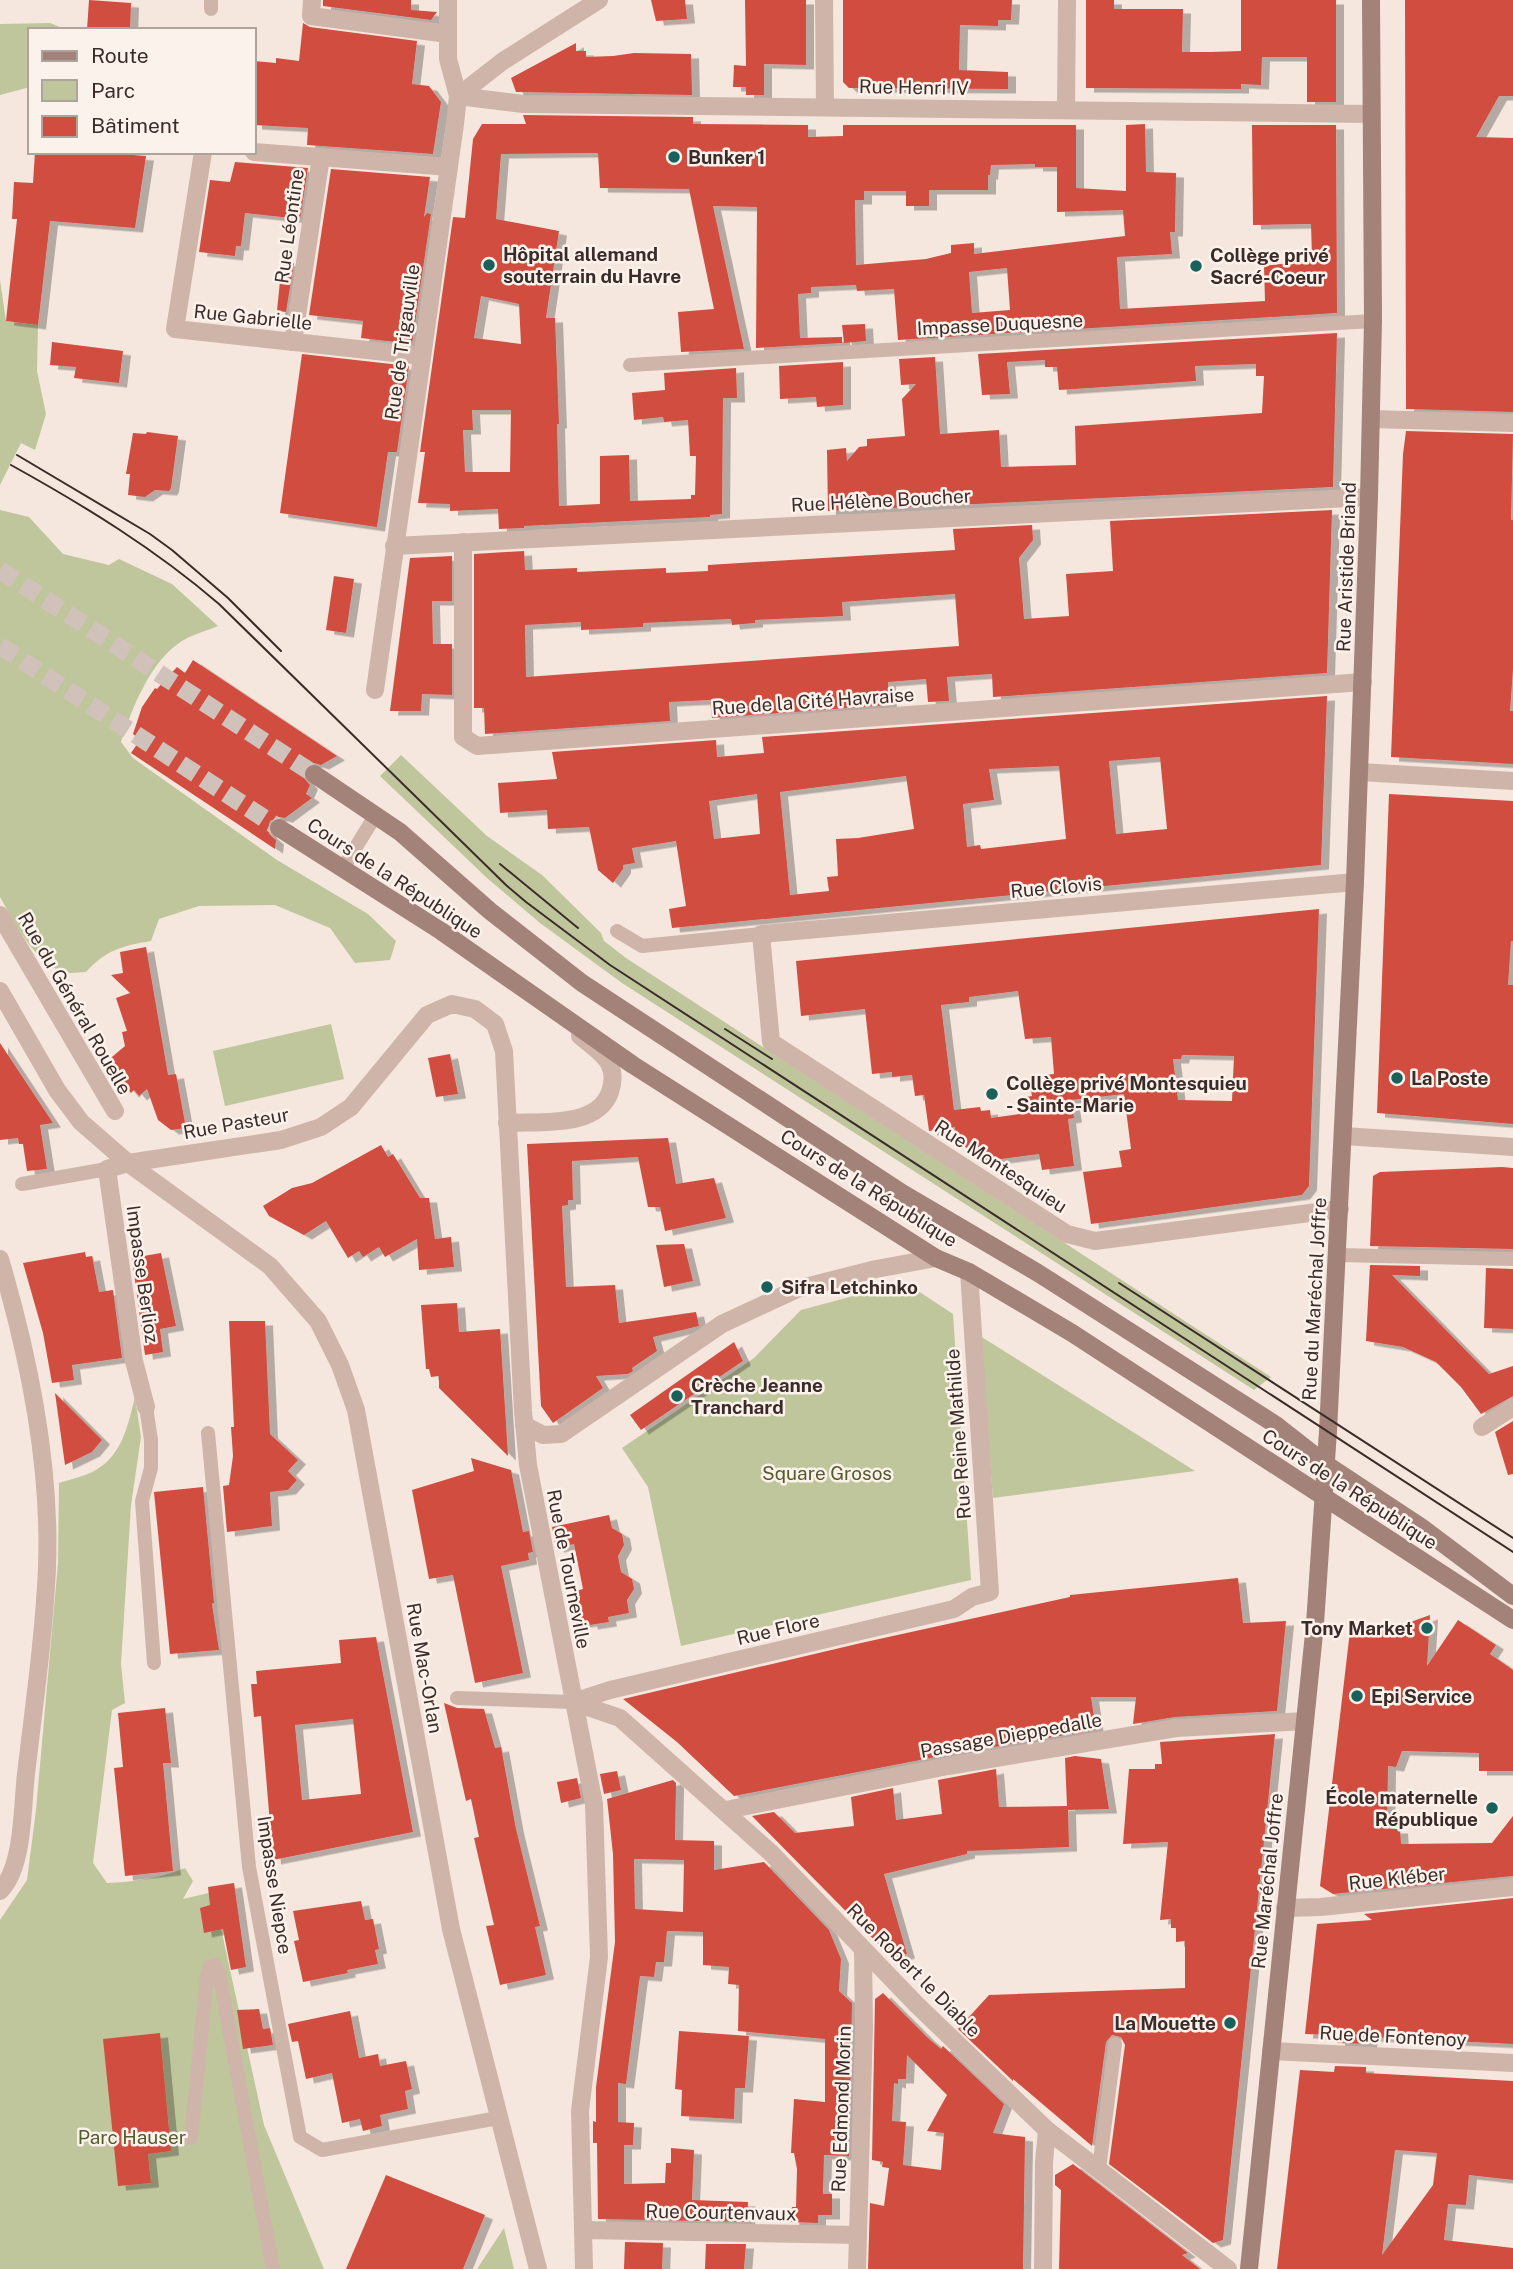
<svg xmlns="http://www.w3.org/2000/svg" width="1513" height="2269" font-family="'Public Sans',sans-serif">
<defs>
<filter id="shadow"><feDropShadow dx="8" dy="4.5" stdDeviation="0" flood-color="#0004"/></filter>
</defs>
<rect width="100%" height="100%" fill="#f5e7de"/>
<!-- green -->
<g fill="#bfc69c">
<path d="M50 23 67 30H30V87L0 95V24Z"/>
<path d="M0 280 6 321 38 325 37 371 46 414 35 450 21 443 0 485Z"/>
<path d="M0 510 29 517 63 554 109 565 119 559 172 584 218 626C207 631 193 634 182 641 151 660 132 708 121 742L133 758 277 860 368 914 396 941 390 960 355 963 330 928 275 905 199 906 159 919 151 941C122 946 106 950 86 972 79 972 70 974 64 972 35 964 14 921 0 897Z"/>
<path d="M401 755 487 836 542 875 601 933 604 941 626 958 1271 1377 1254 1390 622 983 540 923 487 878 380 776Z"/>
<path d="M331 1024 344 1079 225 1106 213 1051Z"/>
<path d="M912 1287 953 1314 971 1580 681 1646 648 1487 622 1448 754 1358 801 1310 857 1295Z"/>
<path d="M980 1336 1195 1471 993 1498Z"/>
<path d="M135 1397 141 1437 131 1505 121 1664 125 1703 112 1710 93 1863 107 1883C133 1882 161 1878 185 1868L193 1881 183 1899 213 1892 264 2125 324 2269H0V1920L27 1880 36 1810 58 1563 59 1483C71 1479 86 1476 96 1470 123 1454 128 1424 135 1397Z"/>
<path d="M504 2228 514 2269H477Z"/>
</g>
<!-- building -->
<g fill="#d14d40" fill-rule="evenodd" filter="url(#shadow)">
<path d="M89 0 131 3 130 30H87Z"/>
<path d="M323 0H411V10L437 12 431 20 323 6Z"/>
<path d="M651 0H685L687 19 656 21Z"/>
<path d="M745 0H806V65L764 64V95H746V87H733L734 65 746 66Z"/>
<path d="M843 0H1012L1011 20H998V26L960 25 959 70 1008 72V89L849 88 843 82Z"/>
<path d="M1086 0H1114V9H1183L1182 52H1211L1241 51V0H1336V102H1307V57H1262L1261 85 1241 84V89L1086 88Z"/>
<path d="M1405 0H1513V96H1499L1476 137 1513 138V412L1406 409Z"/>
<path d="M303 23 310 27 417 41 412 84 429 86 441 102 433 154 307 145 308 128 254 125V61L276 63V58L299 61Z"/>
<path d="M576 43V51H586V57L613 56 634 53 691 54 692 95 516 92 511 78Z"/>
<path d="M523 115 693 117V124L808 125V137L843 136V125H1076V188L1126 191V125L1145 124 1146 172 1176 173 1175 232H1170L1172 254 1117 257 1120 309 1265 301 1264 266 1297 262 1312 257 1311 224 1253 225 1252 125H1336L1337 313 898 340 894 289 857 291 856 285 811 287V293L798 294 800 338 842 337V343L756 348 757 207 713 206 744 349 681 352 678 312 714 309 689 189 600 188 598 153 501 154 496 219 559 231 546 318H555L559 424H557L559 506 600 504V456L629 455 630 501 691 499V495H695L696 456H690L688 420 664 422 663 417 634 420 632 393 665 390 664 373 736 368 737 398H723L722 514 710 515V517L524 526V528L499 529 498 509 450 511V504L418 503 425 452H420L453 217 465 218 473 139 482 124H526ZM1035 164V167H1057V212L1123 210 1125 236 974 254V243L951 245V253L926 259 856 265 855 200H864V191H906V206H929V190H988V175H990L991 165ZM1007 268 1010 310 972 313 969 272ZM481 296 519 304 521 344 474 338ZM472 410H511L510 472H465L463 430H473Z"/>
<path d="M35 152H95L146 156 135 228 50 221 38 325 6 321 17 219H12L14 182 33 183Z"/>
<path d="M235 162 308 168 300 219 245 213 241 246H236L235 256 199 252 210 180 230 182Z"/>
<path d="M331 169 430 177 424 217 427 213 431 214 412 344 361 338 363 321 309 315Z"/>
<path d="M282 261 294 263 286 312 277 311Z"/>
<path d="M865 324 866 341 844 343 842 325Z"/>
<path d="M1337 333 1333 487 828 511 827 450 846 448 847 461 859 447 867 446V439L905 436 902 399 916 384 901 385 899 359 935 357 940 434 999 430 1001 467 1076 465 1075 426 1262 413 1264 376H1256V364L1195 366 1196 381 1059 390 1057 367H1045V360L1007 362 1010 394 982 395 978 354Z"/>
<path d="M52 342 123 351 119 383 74 378 76 367 50 365Z"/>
<path d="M302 354 409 366 397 452H388L377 527 280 513Z"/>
<path d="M843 362V405L817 407 816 397 780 399 779 366Z"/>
<path d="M1406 431 1513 434 1511 520H1513V669L1510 711H1513V764L1391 757 1403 454Z"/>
<path d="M147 432 178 436 171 488 169 491 155 490 145 497 128 495 130 474H126L133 433 146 434Z"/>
<path d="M1332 510 1327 673 993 697 992 674 947 677 949 701 928 702 926 679 888 682 889 705 712 718 710 700 669 702 670 721 485 734 484 708H474V554L524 551 525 570 577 568V572L666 568V573L708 571V565L955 550 953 529 1032 525 1033 540 1019 558 1024 619 1069 616 1066 574 1113 571 1110 521ZM955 594 959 646 526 677 525 625 581 622V630L643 627V623L731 619 732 625 755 623V620L843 616 842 602Z"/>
<path d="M452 556V601H432L433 644H452V695L422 694 421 711H390L410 558Z"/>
<path d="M334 576 354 579 346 633 326 630Z"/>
<path d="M193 660 337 756 321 765 314 763 304 768V778L310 785 306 794 312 798 285 818 279 817 270 821 268 828 269 834 276 840 275 849 131 753 140 740 133 734 142 707 155 688 157 689 177 667 185 673Z"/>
<path d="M1327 696 1321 865 672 928 669 909 686 906 676 841 632 848 635 863 623 865V869L613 883 598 870 589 827 548 829 547 810 500 813 498 783 557 779 552 752 716 740 717 757 764 753 762 737ZM1160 757 1167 829 1116 834 1109 761ZM1059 766 1066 839 981 849 980 845 967 847 963 804 994 800 989 769ZM906 776 914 829 858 838 836 839 838 876 827 877 829 891 790 895 780 792ZM757 794 760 834 714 839 709 801Z"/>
<path d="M1389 794 1513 801V941H1511L1508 985H1513V1124L1377 1113Z"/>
<path d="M1319 909 1309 1186 1302 1195 1091 1224 1083 1172 1122 1167 1119 1151 1131 1149 1124 1094 1071 1100 1074 1118 1068 1119 1074 1166 1042 1170 1039 1154 987 1161 956 1141 955 1127 929 1131 924 1095 915 1096 912 1075 892 1077V1072L872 1074 865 1009 801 1016 796 961ZM1018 991 1025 1039 1051 1037 1054 1074 1029 1077 1032 1096 1026 1097 1027 1113 991 1118 990 1110 981 1111 980 1107 954 1110 941 1005 969 1002V997ZM1182 1055 1234 1056 1232 1101 1178 1100 1173 1059H1181Z"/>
<path d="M146 947 168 1075 176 1074 186 1128 171 1130 158 1120 147 1089 139 1096 134 1090 131 1093 106 1062 125 1046 122 1032 127 1031 116 998 130 993 111 975 123 973 120 952Z"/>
<path d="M0 1043 53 1123 40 1125 47 1169 27 1171 23 1144H19L18 1138 0 1140Z"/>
<path d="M450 1054 458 1094 436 1097 428 1058Z"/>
<path d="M668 1138 676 1184 714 1178 726 1218 665 1231 660 1207H648L638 1157 572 1161 573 1200H568V1205L562 1206 566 1287 615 1285 619 1323 696 1312 699 1326 653 1337 657 1351 632 1368 633 1371 628 1374 596 1376 603 1388 553 1423 541 1406 527 1144Z"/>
<path d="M381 1145 388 1157 393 1154 420 1198H429L435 1239 451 1237 454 1267 419 1270 417 1239 385 1257 379 1247 363 1257 359 1251 348 1258 326 1221 304 1235 269 1216 263 1206 292 1188 312 1183Z"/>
<path d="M1502 1167 1513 1168V1249L1370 1246 1373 1176 1380 1172Z"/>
<path d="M684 1244 693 1281 664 1287 656 1245Z"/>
<path d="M85 1252 86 1257 92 1256 99 1292 113 1290 122 1358 72 1365 74 1380 52 1383 43 1333 23 1263Z"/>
<path d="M161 1253 176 1326 160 1329 163 1352 145 1355 132 1258Z"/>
<path d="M1370 1265 1420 1266V1276L1392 1275 1489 1374 1513 1366V1396L1481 1414 1461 1387 1436 1362 1403 1347 1366 1341Z"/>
<path d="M1486 1268 1513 1269V1329L1484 1328Z"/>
<path d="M457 1303 459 1332 500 1329 508 1456 439 1388V1376L431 1377 429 1369H426L421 1305Z"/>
<path d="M229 1321H265L270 1434 298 1460 288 1471 297 1480 288 1490 270 1492 272 1526 227 1532 223 1486 229 1485 233 1456 231 1427H234Z"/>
<path d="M734 1342 743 1361 641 1430 630 1415Z"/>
<path d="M55 1393 102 1440 92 1452 65 1465Z"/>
<path d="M1513 1421V1474L1508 1475 1495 1432Z"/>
<path d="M471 1458 511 1470 523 1532 529 1531 533 1552 528 1553 529 1560 501 1566 523 1673 475 1683 453 1575 429 1579 412 1490 474 1471Z"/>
<path d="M203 1487 214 1603 212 1604 219 1650 170 1654 154 1492Z"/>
<path d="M609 1515 612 1528 622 1534 624 1545 618 1556 621 1572 632 1579 634 1589 627 1600 629 1613 608 1617 609 1622 590 1625 589 1622 577 1624 573 1623 569 1601V1593L583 1589 574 1544 556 1548 552 1527Z"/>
<path d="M1238 1578 1243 1623 1286 1621 1277 1711 1175 1717 1133 1724 1136 1697H1091L1096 1730 946 1755 734 1796 677 1742 623 1699 861 1643 1070 1597V1595Z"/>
<path d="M1430 1615 1427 1666 1458 1620 1496 1645 1490 1654 1513 1670V1771H1479V1753L1402 1751 1396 1767 1388 1766 1387 1829H1400L1401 1844 1492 1843 1513 1816V1876L1333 1894 1320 1886 1350 1631 1394 1628Z"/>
<path d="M376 1637 413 1832 273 1860 261 1716 254 1717 251 1684H257L256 1671 341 1663 339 1640ZM353 1719 361 1794 302 1800 295 1725Z"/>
<path d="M444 1703 457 1708 484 1709 495 1748 501 1747 516 1829 540 1926 535 1927 546 1975 500 1985 486 1926 494 1925 474 1838 479 1837 471 1799 466 1801Z"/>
<path d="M165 1708 171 1763H163L173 1871 125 1876 114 1768 123 1767 118 1713Z"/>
<path d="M1275 1734 1223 2240 1213 2243 1109 2164 1125 2045 1121 2037 1112 2035 1106 2042 1092 2146 1013 2079V2081L958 2029 989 1995 1185 1988V1941L1176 1942V1928H1171V1919L1160 1920 1168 1842 1123 1844 1129 1769H1155V1764H1162L1160 1742Z"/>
<path d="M1075 1756 1101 1759 1109 1809 1068 1810 1069 1847 967 1851V1854L884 1874 907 1954 892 1958 752 1816 774 1812 795 1833 854 1826 851 1797 893 1788 896 1820 942 1814 938 1780 996 1769 999 1807 1067 1806 1065 1758Z"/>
<path d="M617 1771 621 1790 604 1794 600 1774Z"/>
<path d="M577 1778 581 1798 561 1803 557 1782Z"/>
<path d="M673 1780 676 1783 675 1840 714 1841V1870L764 1862 829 1930 841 1959 839 1991 852 2003 849 2156 824 2155 823 2194H832V2215H818V2223L791 2222 792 2207H796L797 2169 794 2153H791L794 2099 825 2102V2039L738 2031 739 1985 728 1984 729 1967 703 1965V1932L667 1931 664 1962H656L654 1977 640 1976 626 2084 618 2083V2122L634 2123 633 2145H624V2184L665 2183 666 2163H671V2148L694 2150 692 2200 748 2202 747 2222 598 2219 597 2143H593V2121L596 2122V2087L615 1942 613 1854 607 1799ZM634 1859 684 1860 683 1912 635 1909Z"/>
<path d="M234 1883 246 1967 231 1970 223 1929 204 1933 200 1908 210 1905 208 1887Z"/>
<path d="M1513 1898V2044L1370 2037 1369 2044 1337 2043V2035L1305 2034 1317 1924 1372 1920 1364 1914Z"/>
<path d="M361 1901 365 1920 373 1919 379 1949 375 1950 378 1964 347 1970 348 1973 303 1982 294 1941 299 1940 293 1911Z"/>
<path d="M883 1993 928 2038 941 2049 943 2046 1004 2104 993 2133 1025 2137 1023 2269H868L870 2203 884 2206 889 2168 882 2167 883 2162 872 2160 875 1999ZM907 2055 947 2095 927 2131 944 2133 941 2170 903 2165 906 2122 892 2121 894 2083 898 2084V2079H906Z"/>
<path d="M259 2009 263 2029 270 2028 273 2045 243 2049 237 2010Z"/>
<path d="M350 2011 359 2058 378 2054 380 2066 406 2061 412 2089 405 2091 408 2109 380 2115 382 2126 363 2131 360 2119 342 2123 332 2073 306 2079 298 2041 292 2042 288 2024Z"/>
<path d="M679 2031 749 2036 745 2088H735L734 2119 681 2116 682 2090 675 2089Z"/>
<path d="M160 2033 171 2151 148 2154 151 2183 118 2186 103 2039Z"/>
<path d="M1335 2066 1366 2067V2073L1513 2081V2180L1469 2175 1466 2205 1448 2204 1444 2240 1513 2248V2269H1277L1300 2070 1334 2072ZM1395 2150 1437 2153 1433 2185 1382 2255Z"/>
<path d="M1073 2164 1188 2253 1182 2255 1200 2269H1059L1061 2190 1055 2185V2175Z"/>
<path d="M386 2175 485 2215 463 2269H346Z"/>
<path d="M625 2242 663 2243 662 2269H624Z"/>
<path d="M706 2244H746L744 2269H705Z"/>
</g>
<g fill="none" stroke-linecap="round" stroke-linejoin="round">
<!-- secondary-tunnel -->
<g stroke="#d0c2ba" stroke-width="18" stroke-dasharray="18 9" stroke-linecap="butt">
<path d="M0 570 314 774"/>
<path d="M0 646 279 828"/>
</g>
<!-- service -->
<g stroke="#cfb4a9" stroke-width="14">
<path d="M211 9V0"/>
<path d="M630 365 1373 321"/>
<path d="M343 868 375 816"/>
<path d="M617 931 642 946 761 934"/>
<path d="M22 1184 107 1169"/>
<path d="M1338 1255 1513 1259"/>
<path d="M146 1407 151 1440V1468L142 1501 154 1663"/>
<path d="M208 1433 249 1867 300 2137 322 2150 498 2118"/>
<path d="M457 1698 573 1702"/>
<path d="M191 2138 207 1977 210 1966 215 1965 219 1973 273 2269"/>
<path d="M1099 2169 1115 2044"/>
</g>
<!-- minor -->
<g stroke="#cfb4a9" stroke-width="18">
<path d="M312 0 311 16 448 34"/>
<path d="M824 0 825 106"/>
<path d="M458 96 523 104 1371 114"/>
<path d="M458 96 503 61 599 0"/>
<path d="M1066 110 1067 0"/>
<path d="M203 152 175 329 422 356"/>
<path d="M254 152 449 167"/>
<path d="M293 342 321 157"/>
<path d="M1371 419 1513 423"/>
<path d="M463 542V737L477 746 1363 682"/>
<path d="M394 546 1369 497"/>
<path d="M375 690 455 124 458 96 448 59V0"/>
<path d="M1360 772 1513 781"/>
<path d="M0 915 115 1111"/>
<path d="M0 991 57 1090 81 1122 128 1163 270 1266 318 1321 340 1365 356 1410 451 1929 538 2269"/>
<path d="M507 1123C538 1121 597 1129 610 1092 620 1062 600 1053 580 1036"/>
<path d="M1340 1209 1095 1241 1067 1234 771 1042 761 934 1355 882"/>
<path d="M0 1259C29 1357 51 1465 47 1568 44 1636 34 1706 26 1774 22 1807 24 1867 0 1891"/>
<path d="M146 1407 134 1361 107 1169 128 1163 281 1140 321 1127 351 1107 427 1015 452 1004 475 1009 495 1024 504 1051 523 1411 528 1465 594 1804 599 1957 580 2111 584 2269"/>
<path d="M524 1425 543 1435 561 1434 722 1324 797 1289 876 1269 936 1258"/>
<path d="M1482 1427 1513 1407"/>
<path d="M573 1702 620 1718 771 1853 916 2004 1047 2130 1228 2269"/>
<path d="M573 1702 610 1690 954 1609 972 1597 990 1592 969 1272"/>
<path d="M726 1810 948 1766 1176 1728 1305 1721"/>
<path d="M1285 1908 1321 1907 1513 1887"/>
<path d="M1271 2051 1513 2063"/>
<path d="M583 2230 858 2235"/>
<path d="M857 2269 864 2027 863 1950"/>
<path d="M1043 2269 1044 2162 1047 2130"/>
</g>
<!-- tertiary -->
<path stroke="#cfb4a9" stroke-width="18" d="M1344 1136 1513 1147"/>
<!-- secondary -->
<g stroke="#a38279" stroke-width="18">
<path d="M314 774 400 832 490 911 582 983 902 1193 1038 1273 1276 1425 1327 1465 1421 1527 1513 1596"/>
<path d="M279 828 441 931 633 1065 936 1258 969 1272 1072 1333 1513 1620"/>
<path d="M1249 2269 1315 1624 1328 1431 1355 882 1369 497 1373 321 1371 0"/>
</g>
<!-- tram -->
<g stroke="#3b2c29" stroke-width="2">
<path d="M17 455 150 534 172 550 228 598 281 651"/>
<path d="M11 465C85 506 155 549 219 604L506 885 526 902 610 965 1513 1552"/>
<path d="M500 864 578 928"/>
<path d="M725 1029 772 1059"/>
<path d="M1119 1283 1513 1538"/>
</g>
</g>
<!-- markers -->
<g fill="#1a615b" stroke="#fcf2ec" stroke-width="2.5">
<circle cx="674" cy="157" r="7"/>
<circle cx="489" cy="265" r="7"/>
<circle cx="1196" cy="266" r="7"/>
<circle cx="1397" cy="1078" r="7"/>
<circle cx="992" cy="1094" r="7"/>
<circle cx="767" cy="1287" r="7"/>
<circle cx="677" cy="1396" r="7"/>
<circle cx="1427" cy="1628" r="7"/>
<circle cx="1357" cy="1696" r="7"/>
<circle cx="1492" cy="1808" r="7"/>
<circle cx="1230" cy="2023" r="7"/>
</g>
<g text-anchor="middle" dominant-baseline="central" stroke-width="5" stroke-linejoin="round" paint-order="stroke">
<!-- street labels -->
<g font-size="19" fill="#3b2c29" stroke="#fcf2ec">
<text transform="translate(914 87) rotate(1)">Rue Henri IV</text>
<text transform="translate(289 226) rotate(-82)">Rue Léontine</text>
<text transform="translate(253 317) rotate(6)">Rue Gabrielle</text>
<text transform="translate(1000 324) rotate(-3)">Impasse Duquesne</text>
<text transform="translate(402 342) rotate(-82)">Rue de Trigauville</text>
<text transform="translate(881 500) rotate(-3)">Rue Hélène Boucher</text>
<text transform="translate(1346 567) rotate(-88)">Rue Aristide Briand</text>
<text transform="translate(813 701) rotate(-4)">Rue de la Cité Havraise</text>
<text transform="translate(395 878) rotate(33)">Cours de la République</text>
<text transform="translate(1056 887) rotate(-5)">Rue Clovis</text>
<text transform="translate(75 1003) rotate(60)">Rue du Général Rouelle</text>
<text transform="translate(236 1123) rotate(-10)">Rue Pasteur</text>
<text transform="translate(1001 1166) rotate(33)">Rue Montesquieu</text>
<text transform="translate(869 1188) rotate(32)">Cours de la République</text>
<text transform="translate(143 1274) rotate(82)">Impasse Berlioz</text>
<text transform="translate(1314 1299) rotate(-87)">Rue du Maréchal Joffre</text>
<text transform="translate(958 1434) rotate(-94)">Rue Reine Mathilde</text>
<text transform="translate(1350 1489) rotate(33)">Cours de la République</text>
<text transform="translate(569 1569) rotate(79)">Rue de Tourneville</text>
<text transform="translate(778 1629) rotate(-13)">Rue Flore</text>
<text transform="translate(425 1668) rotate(80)">Rue Mac-Orlan</text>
<text transform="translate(1011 1735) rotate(-10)">Passage Dieppedalle</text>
<text transform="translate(1397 1878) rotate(-6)">Rue Kléber</text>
<text transform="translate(1267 1881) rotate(-84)">Rue Maréchal Joffre</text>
<text transform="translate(275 1885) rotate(81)">Impasse Niepce</text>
<text transform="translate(914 1970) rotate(45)">Rue Robert le Diable</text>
<text transform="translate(1393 2036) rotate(3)">Rue de Fontenoy</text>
<text transform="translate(841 2109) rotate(-88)">Rue Edmond Morin</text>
<text transform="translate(721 2212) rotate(1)">Rue Courtenvaux</text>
</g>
<!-- poi labels -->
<g font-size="19" font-weight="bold" fill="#3b2c29" stroke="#fcf2ec" text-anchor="start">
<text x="688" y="157">Bunker 1</text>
<text x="503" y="254">Hôpital allemand<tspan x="503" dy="22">souterrain du Havre</tspan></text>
<text x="1210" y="255">Collège privé<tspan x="1210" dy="22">Sacré-Coeur</tspan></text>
<text x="1411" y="1078">La Poste</text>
<text x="1006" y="1083">Collège privé Montesquieu<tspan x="1006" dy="22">- Sainte-Marie</tspan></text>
<text x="781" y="1287">Sifra Letchinko</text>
<text x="691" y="1385">Crèche Jeanne<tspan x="691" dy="22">Tranchard</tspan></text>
<text x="1413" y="1628" text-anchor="end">Tony Market</text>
<text x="1371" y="1696">Epi Service</text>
<text x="1478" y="1797" text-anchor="end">École maternelle<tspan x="1478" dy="22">République</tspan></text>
<text x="1216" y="2023" text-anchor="end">La Mouette</text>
</g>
<!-- park labels -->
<g font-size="19" fill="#525c2a" stroke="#fcf2ec">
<text x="827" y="1473">Square Grosos</text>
<text x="132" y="2137">Parc Hauser</text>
</g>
</g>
<!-- legend -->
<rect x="28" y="28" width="228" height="126" fill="#fcf2ec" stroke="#afa39e" stroke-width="2"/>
<rect x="42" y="51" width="35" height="10" fill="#a38279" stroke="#afa39e" stroke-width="2"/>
<text x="91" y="63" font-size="21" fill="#3b2c29">Route</text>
<rect x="42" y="80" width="35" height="21" fill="#bfc69c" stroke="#afa39e" stroke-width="2"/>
<text x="91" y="98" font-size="21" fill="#3b2c29">Parc</text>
<rect x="42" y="116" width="35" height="21" fill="#d14d40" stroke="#afa39e" stroke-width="2"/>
<text x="91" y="133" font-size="21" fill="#3b2c29">Bâtiment</text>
</svg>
